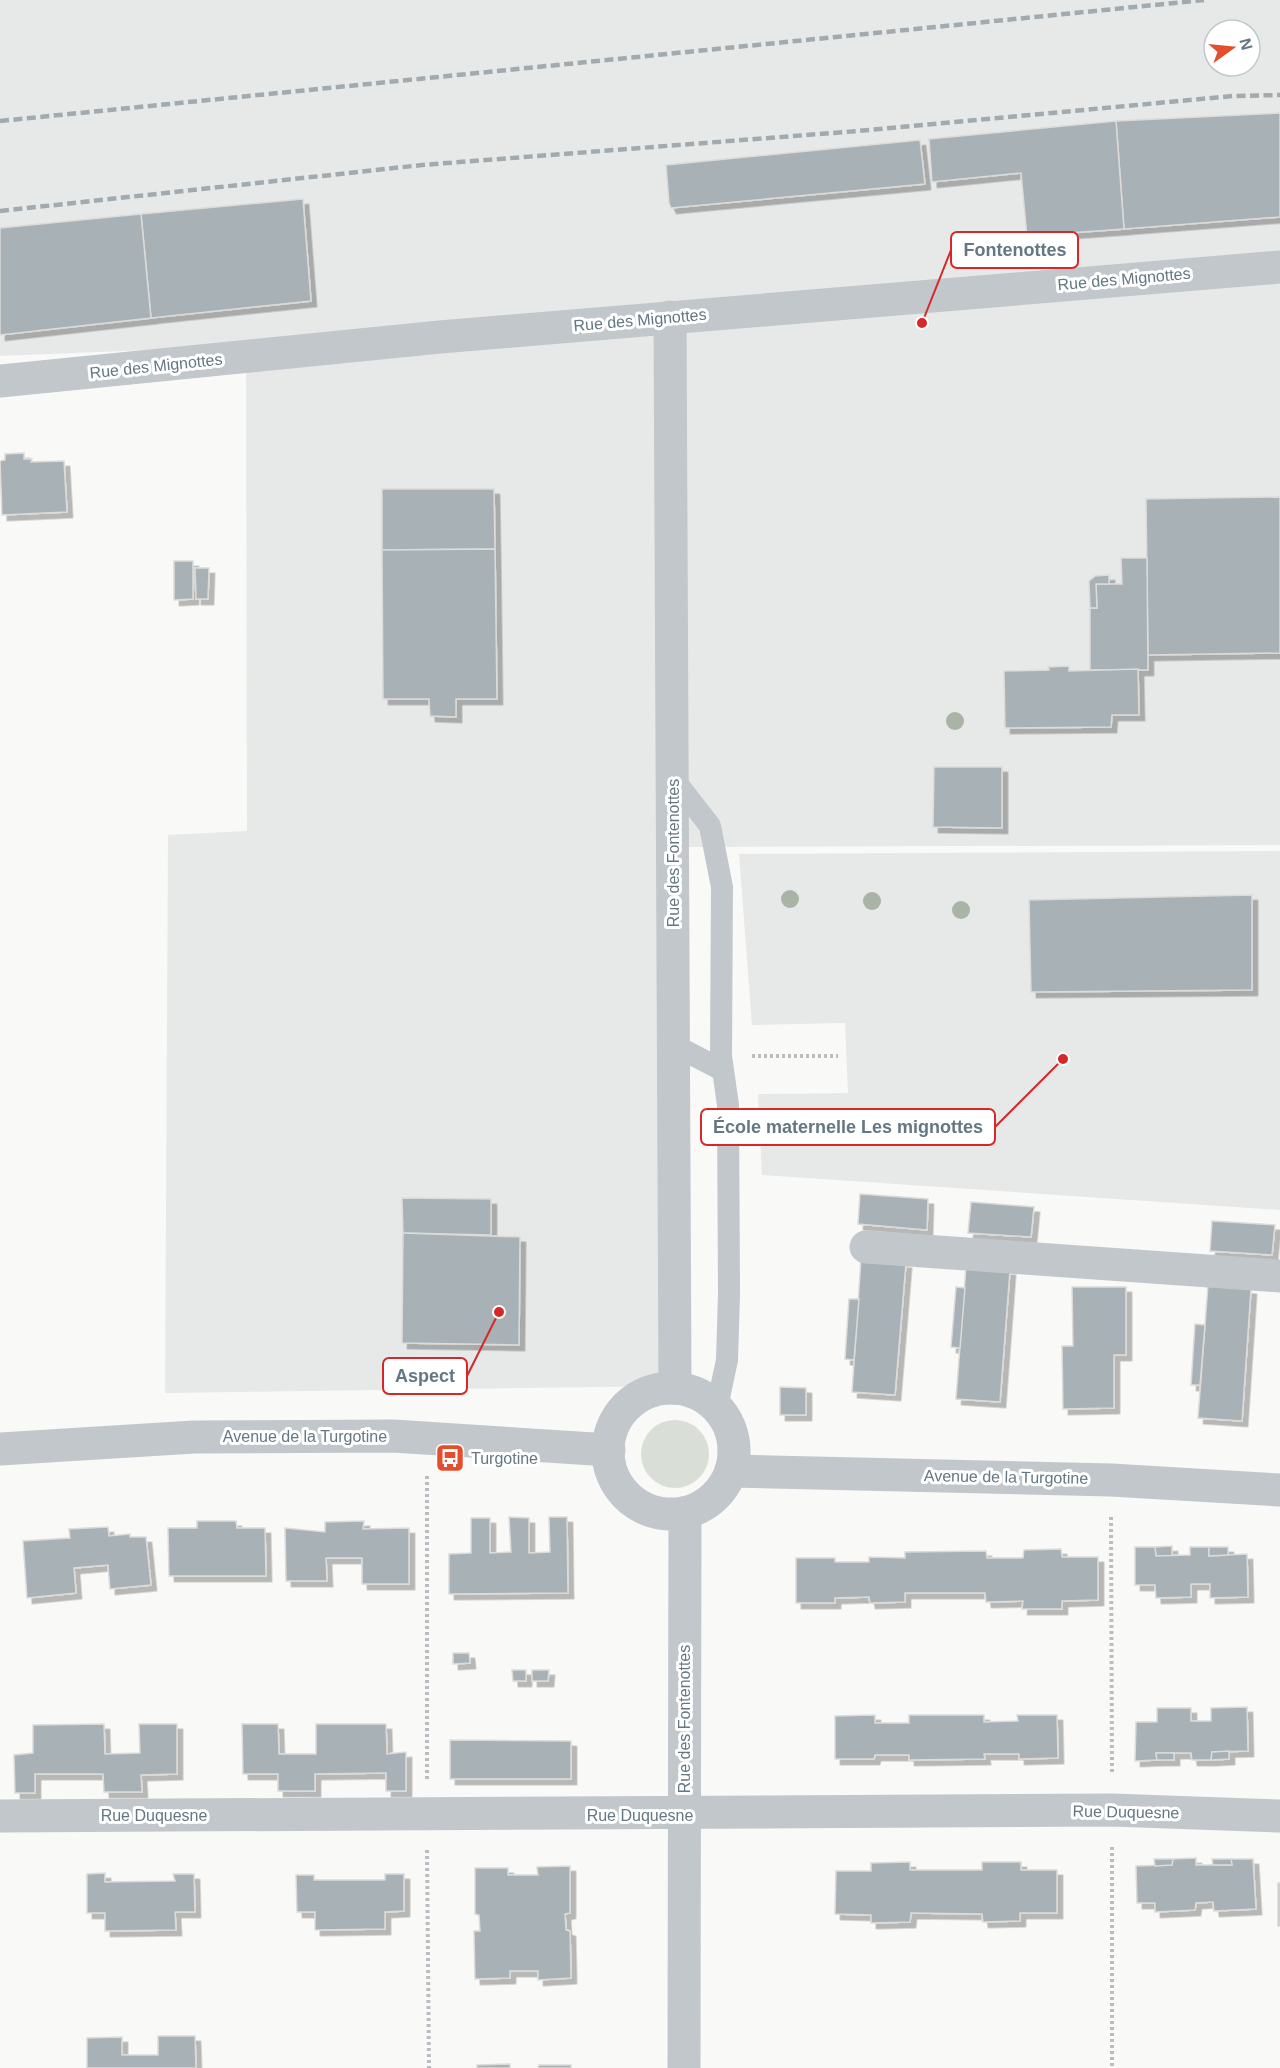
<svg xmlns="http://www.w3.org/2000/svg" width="1280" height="2068" font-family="Helvetica,sans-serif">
<defs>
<filter id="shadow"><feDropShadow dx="5.5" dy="5.5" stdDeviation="0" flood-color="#0004"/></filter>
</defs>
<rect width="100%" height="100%" fill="#f9f9f7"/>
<!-- built -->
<g fill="#e7e9e8" fill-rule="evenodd">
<path d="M0 0H1280V845L677 847 671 1386 165 1393 168 835 247 831 246 346 0 356ZM1214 30H1250V66H1214Z"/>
<path d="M1280 851V1210L762 1175 758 1094 848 1093 845 1023 752 1025 739 854Z"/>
</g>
<!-- green -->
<circle fill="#d9ded6" cx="675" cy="1454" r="34"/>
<!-- building -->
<g fill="#a7b1b6" stroke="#dbdbd9" stroke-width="1.5" filter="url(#shadow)">
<path d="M1280 113V217L1124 229 1116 121Z"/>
<path d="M1116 121 1124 229 1027 236 1021 173 932 182 929 139Z"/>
<path d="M920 140 925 184 671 208 669 203 666 165Z"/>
<path d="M303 199 311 301 151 318 141 214Z"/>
<path d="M141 214 151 318 0 335V228Z"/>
<path d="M24 453V459H32L31 462 64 461 67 512 2 515 0 461 5 460V454Z"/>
<path d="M382 489H494L495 549 382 550Z"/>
<path d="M1280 497V653L1148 655 1146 499Z"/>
<path d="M495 549 497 699H456V717L430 716 429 699H383L382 550Z"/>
<path d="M1121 558H1147L1148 670H1090V608H1097L1096 584H1122Z"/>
<path d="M174 561H193V599L174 600Z"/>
<path d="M195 568H209L208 599H196Z"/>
<path d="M1109 575V584H1096L1097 608H1090L1089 581 1095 576Z"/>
<path d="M1069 666V671L1138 669 1139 715H1112L1111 727 1005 728 1004 671 1049 670 1048 667Z"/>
<path d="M934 767H1002V828L933 827Z"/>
<path d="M1252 895V990L1031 992 1029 900Z"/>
<path d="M860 1194 928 1199 927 1230 858 1224Z"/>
<path d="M402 1198 491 1199V1235L403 1233Z"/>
<path d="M971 1202 1034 1207 1031 1237 968 1233Z"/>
<path d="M1212 1221 1275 1225 1272 1255 1210 1251Z"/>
<path d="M403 1233 520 1237 519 1345 402 1343Z"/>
<path d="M861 1259 906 1263 895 1395 852 1392Z"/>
<path d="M966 1267 1010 1270 1000 1402 956 1399Z"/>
<path d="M1208 1285 1251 1289 1242 1421 1198 1418Z"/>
<path d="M956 1287 965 1288 960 1348 951 1347Z"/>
<path d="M1072 1287H1126V1355H1114V1408L1063 1409 1062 1346H1073Z"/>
<path d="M849 1299H859L854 1360 845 1359Z"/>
<path d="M1195 1324 1205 1325 1200 1385H1191Z"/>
<path d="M780 1387 806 1388V1415H780Z"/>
<path d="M509 1517 529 1518V1553L550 1552 549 1517H567L568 1593 449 1594V1554L471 1553V1518H490V1553L511 1552Z"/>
<path d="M197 1521H236L237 1528H265L266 1576H169L168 1528H197Z"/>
<path d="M364 1521 363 1529 409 1528V1584H362V1558H326L327 1581H286L285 1528 325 1532V1522Z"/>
<path d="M108 1527 109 1536 130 1534V1537H146L151 1585 110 1589 108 1565 74 1568 76 1593 27 1598 23 1541 70 1538 69 1529Z"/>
<path d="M1172 1546V1556H1156L1155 1547Z"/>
<path d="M1135 1547H1155L1156 1556 1190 1555V1547H1209V1556L1247 1554 1248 1597 1210 1598V1584H1191V1597L1156 1598 1155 1585H1135Z"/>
<path d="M1209 1547H1228V1555L1209 1556Z"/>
<path d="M1061 1549 1062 1557H1098V1600L1062 1601V1609H1022L1023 1601 986 1602 985 1593H905V1602L870 1603 869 1597 835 1598V1603H796V1558H835V1562H869V1557L905 1558V1552L986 1551 987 1558H1023L1024 1550Z"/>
<path d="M453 1653H469L470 1663 453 1664Z"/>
<path d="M512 1670H526V1681H513Z"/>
<path d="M532 1670H549L548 1681H532Z"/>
<path d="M1247 1707 1248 1751 1212 1752 1211 1760H1192L1191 1753H1156L1157 1760 1135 1761 1136 1722H1157V1708H1191V1721H1211V1708Z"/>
<path d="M875 1715V1723H909V1715H984V1722L1018 1721 1017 1715H1057L1058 1758 1019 1759V1754H984L985 1759 909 1760V1755H875L874 1759H835V1716Z"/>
<path d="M104 1724 105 1754 140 1753 139 1724H177V1774L141 1775 142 1792H104L103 1774H35V1793H15L14 1755 33 1753V1725Z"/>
<path d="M242 1724H278L279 1754H316V1724H386L387 1754 406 1752V1791H386V1773L315 1774V1791H278V1774H243Z"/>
<path d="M450 1740 571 1741V1779H450Z"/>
<path d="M1229 1751V1759L1211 1760 1212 1752Z"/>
<path d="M1156 1753H1174V1760H1157Z"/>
<path d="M1196 1858V1865H1232L1231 1859H1253L1256 1909 1214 1911 1213 1902 1196 1903 1195 1910 1155 1912V1903H1137L1136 1866 1172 1865 1173 1859Z"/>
<path d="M1154 1859H1173L1172 1865 1155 1866Z"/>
<path d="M1212 1859H1231L1232 1865H1213Z"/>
<path d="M910 1862V1870H982V1862H1021V1870H1057V1913H1020V1921L983 1922 982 1914 911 1913 910 1922 871 1923V1915L835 1914 836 1871H871V1863Z"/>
<path d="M570 1866V1913L565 1914 566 1930 570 1931 571 1978 538 1980V1971H510V1978L475 1979 474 1931H480L479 1915 475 1914V1868H508V1875H538L537 1867Z"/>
<path d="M105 1873V1882L175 1881 173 1874H194L195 1912H175L176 1930 105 1931V1913H87V1874Z"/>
<path d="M385 1874H404V1911L385 1912V1929L315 1930V1912H297L296 1875H314V1880H385Z"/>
<rect x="1278" y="1883" width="2" height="43"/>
<path d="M158 2036H195L196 2068H87V2038L122 2037V2055H158Z"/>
<path d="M510 2064V2068H477V2065Z"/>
<path d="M539 2065H571V2068H538Z"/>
</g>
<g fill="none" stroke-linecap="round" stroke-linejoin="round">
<!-- path -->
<g stroke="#babec1" stroke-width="4" stroke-dasharray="3 3" stroke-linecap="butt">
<path d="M752 1056H838"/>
<path d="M1111 1517 1112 1773"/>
<path d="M427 1779V1475"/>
<path d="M1112 1847V2068"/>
<path d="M427 1850 429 2068"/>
</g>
<!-- lane -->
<g stroke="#c2c7cb" stroke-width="22">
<path d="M672 777 710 826 722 887 721 1056 728 1105 729 1294 727 1360 717 1407"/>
<path d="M674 1045 722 1070"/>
</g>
<!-- street -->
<g stroke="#c2c7cb" stroke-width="33">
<path d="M670 317 675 1388"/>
<path d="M0 381 440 337 1280 267"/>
<path d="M866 1247 1280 1276"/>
<circle cx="671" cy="1451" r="63"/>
<path d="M0 1449 194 1437 393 1436 609 1450"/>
<path d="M731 1471 1111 1480 1280 1490"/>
<path d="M0 1816 1112 1810 1280 1816"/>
<path d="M684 2068 685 1513"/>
</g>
<!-- rail -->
<g stroke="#a1aaaf" stroke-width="4.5" stroke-dasharray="9 4.5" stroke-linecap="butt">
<path d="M0 121 1204 0"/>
<path d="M0 211 422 165 858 131 1233 96 1280 95"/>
</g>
</g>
<!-- trees -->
<g fill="#a9b3a6">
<circle cx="955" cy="721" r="9"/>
<circle cx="790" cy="899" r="9"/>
<circle cx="872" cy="901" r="9"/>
<circle cx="961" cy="910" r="9"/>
</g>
<!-- icons -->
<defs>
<g id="bus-square" transform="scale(1.5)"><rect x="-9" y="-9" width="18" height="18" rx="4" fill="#e44e2c" stroke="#fff"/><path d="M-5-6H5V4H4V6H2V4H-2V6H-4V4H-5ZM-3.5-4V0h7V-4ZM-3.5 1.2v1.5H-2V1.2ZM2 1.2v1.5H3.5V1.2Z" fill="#fff"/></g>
</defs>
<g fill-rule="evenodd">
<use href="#bus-square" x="450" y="1458"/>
</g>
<g text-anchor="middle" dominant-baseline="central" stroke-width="6" stroke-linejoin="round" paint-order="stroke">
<!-- street labels -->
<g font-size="16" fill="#647782" stroke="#fff">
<text transform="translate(1124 279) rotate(-5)">Rue des Mignottes</text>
<text transform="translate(640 320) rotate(-5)">Rue des Mignottes</text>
<text transform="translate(156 366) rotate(-6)">Rue des Mignottes</text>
<text transform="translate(673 853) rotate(-90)">Rue des Fontenottes</text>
<text x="305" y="1436">Avenue de la Turgotine</text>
<text transform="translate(1006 1477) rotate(1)">Avenue de la Turgotine</text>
<text transform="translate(684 1719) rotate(-90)">Rue des Fontenottes</text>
<text transform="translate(1126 1812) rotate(1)">Rue Duquesne</text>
<text x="154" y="1815">Rue Duquesne</text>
<text x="640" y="1815">Rue Duquesne</text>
</g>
<!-- poi labels -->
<g font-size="16" fill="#647782" stroke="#fff" text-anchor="start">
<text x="471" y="1458">Turgotine</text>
</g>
</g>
<!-- callouts -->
<path fill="none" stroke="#d62828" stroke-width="2" d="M922 323L951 250M1063 1059L995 1127M499 1312L467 1376"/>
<g fill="#d62828" stroke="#fff" stroke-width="2">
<circle cx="922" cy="323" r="6"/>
<circle cx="1063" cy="1059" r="6"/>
<circle cx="499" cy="1312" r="6"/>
</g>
<g fill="#fff" stroke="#d62828" stroke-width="2">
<rect x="951" y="232" width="127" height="36" rx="6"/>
<rect x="701" y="1109" width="294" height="36" rx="6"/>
<rect x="383" y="1358" width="84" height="36" rx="6"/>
</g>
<g font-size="18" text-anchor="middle" font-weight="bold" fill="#647782">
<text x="1015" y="256">Fontenottes</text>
<text x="848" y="1133">École maternelle Les mignottes</text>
<text x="425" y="1382">Aspect</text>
</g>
<!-- north arrow -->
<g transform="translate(1232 48) rotate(75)"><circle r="28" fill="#ffffff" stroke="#c1c9cd" stroke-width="1.5"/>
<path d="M0-4.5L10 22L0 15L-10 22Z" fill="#e44e2c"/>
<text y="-9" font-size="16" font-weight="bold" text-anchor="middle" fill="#647782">N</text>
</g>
</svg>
